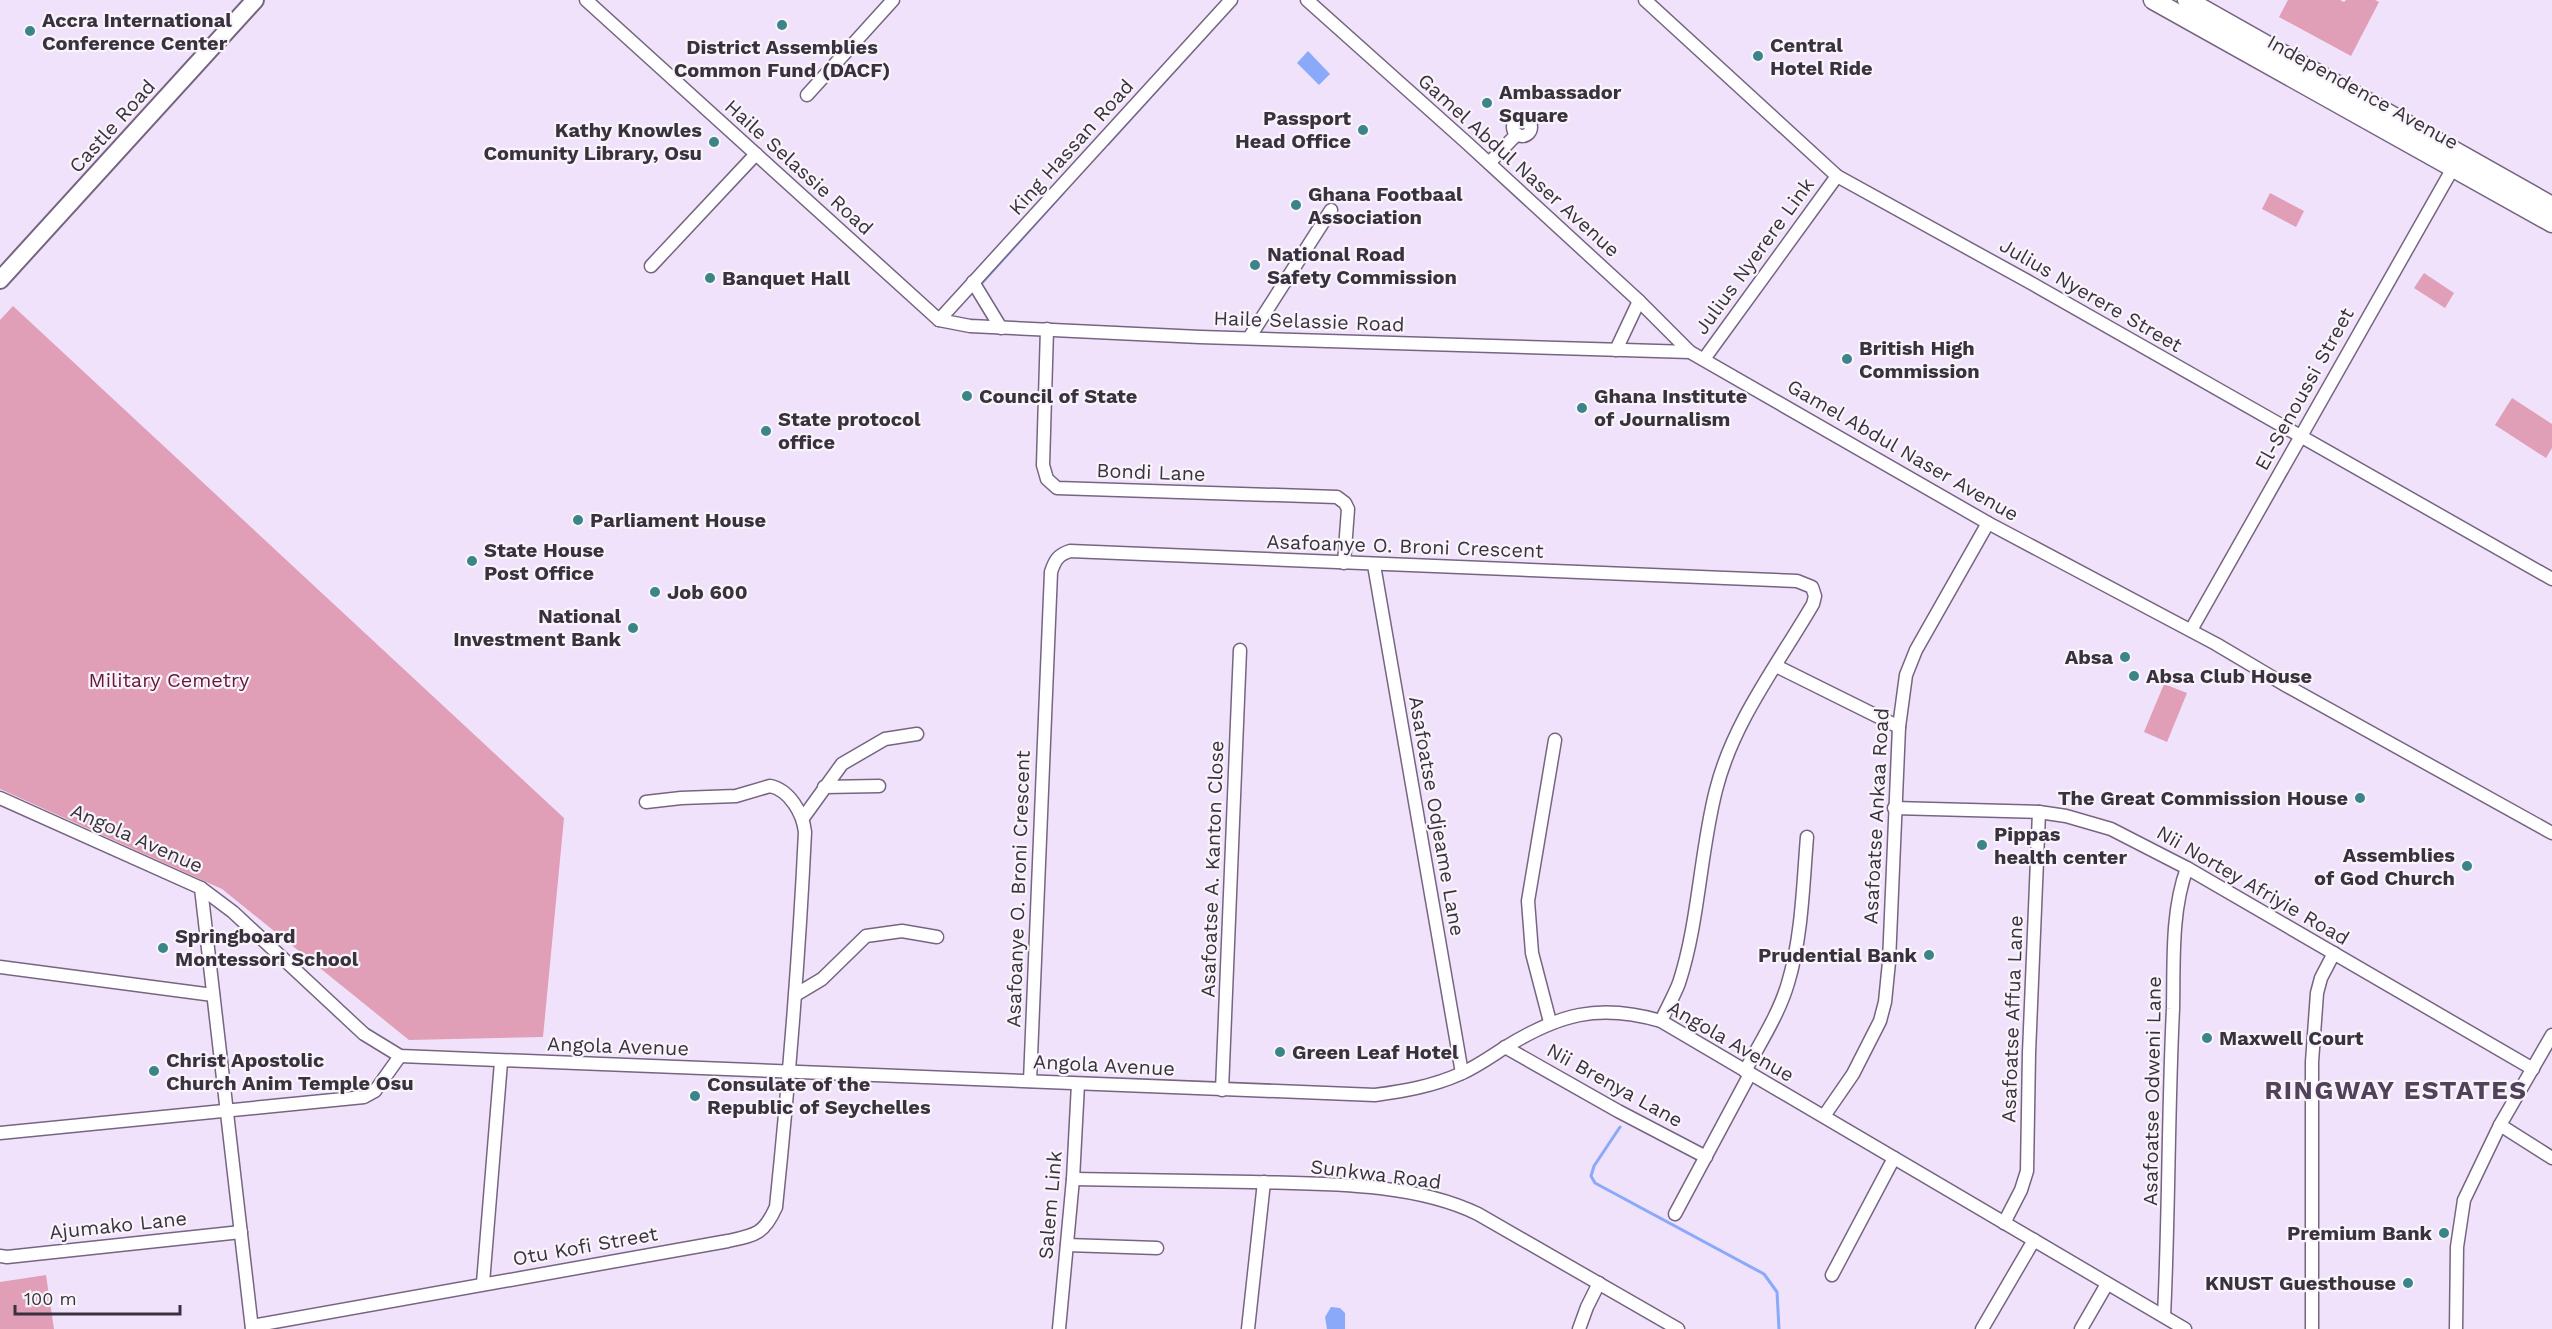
<svg xmlns="http://www.w3.org/2000/svg" width="2552" height="1329" font-family="'Work Sans',sans-serif">
<rect width="100%" height="100%" fill="#f1e2fb"/>
<!-- green -->
<g fill="#e09fb6">
<path d="M2288 0H2340L2344 2 2346 0H2375L2379 2 2351 56 2279 17Z"/>
<path d="M2270 193 2304 211 2296 227 2262 209Z"/>
<path d="M2424 273 2454 293 2445 308 2414 288Z"/>
<path d="M13 306 564 818 543 1037 409 1040 222 889 0 789V320Z"/>
<path d="M2512 398 2552 424V448L2546 458 2495 425Z"/>
<path d="M2164 684 2187 693 2167 742 2144 732Z"/>
<path d="M46 1275 54 1329H0V1282Z"/>
</g>
<!-- water -->
<g fill="#8aa9f9">
<path d="M1308 51 1330 74 1319 85 1297 63Z"/>
<path d="M1331 1307 1340 1308 1345 1313V1329H1327L1325 1317Z"/>
</g>
<g fill="none" stroke-linecap="round" stroke-linejoin="round">
<!-- stream -->
<g stroke="#8aa9f9" stroke-width="3">
<path d="M1108 144 1236 3"/>
<path d="M982 283 1063 193"/>
<path d="M1620 1127 1594 1166 1591 1176 1595 1183 1764 1274 1777 1292 1779 1329"/>
</g>
<!-- street casing -->
<g stroke="#766581" stroke-width="15">
<g id="street">
<path d="M586 0 939 320 970 326 1200 337 1690 352"/>
<path d="M1307 0 1467 143 1639 301 1690 352 1988 523 2216 644 2287 686 2552 833"/>
<path d="M1645 0 1837 176 2031 283 2552 579"/>
<path d="M807 95 893 0"/>
<circle cx="1522" cy="127" r="9"/>
<path d="M1489 163 1517 134"/>
<path d="M651 266 756 154"/>
<path d="M973 282 1001 328"/>
<path d="M939 320 1231 0"/>
<path d="M1047 329 1043 465 1047 479 1057 488 1337 497 1345 503 1348 509 1344 563"/>
<path d="M1249 338 1331 210"/>
<path d="M1616 350 1639 301"/>
<path d="M1704 359 1837 176"/>
<path d="M1374 565 1462 1073"/>
<path d="M2191 630 2453 168"/>
<path d="M1776 666 1899 727"/>
<path d="M824 787 879 786"/>
<path d="M0 798 201 888 233 912 364 1034 400 1056 1375 1095C1405 1091 1433 1086 1460 1074 1476 1067 1490 1057 1504 1048 1559 1014 1598 1003 1661 1021L2185 1329"/>
<path d="M1894 808 2039 812 2066 816 2111 829 2187 868 2533 1069"/>
<path d="M803 818 842 764 885 739 917 734"/>
<path d="M201 888 252 1329"/>
<path d="M0 967 213 995"/>
<path d="M797 994 822 979 866 936 902 931 937 937"/>
<path d="M1550 1022 1532 953 1528 901 1555 740"/>
<path d="M1505 1047 1618 1111 1706 1157"/>
<path d="M1745 1071C1760 1043 1779 1014 1788 983 1802 937 1803 885 1807 837"/>
<path d="M1030 1081 1051 572C1055 560 1058 555 1070 551L1797 581 1812 587 1815 596 1813 604C1778 664 1733 722 1716 790 1700 852 1699 922 1679 983 1674 996 1667 1008 1661 1021"/>
<path d="M1222 1090 1240 650"/>
<path d="M1824 1116 1853 1074 1880 1021 1885 1002 1889 962 1899 727 1906 675 1916 650 1988 523"/>
<path d="M2500 1125 2552 1158"/>
<path d="M0 1133 364 1097 375 1091 400 1056"/>
<path d="M1073 1179C1132 1180 1192 1181 1252 1182 1324 1184 1412 1182 1478 1214L1678 1329"/>
<path d="M1675 1214 1750 1074"/>
<path d="M2004 1223 2021 1190 2027 1171 2029 1053 2039 812"/>
<path d="M1067 1245 1157 1248"/>
<path d="M0 1256 7 1257 241 1232"/>
<path d="M1832 1275 1894 1158"/>
<path d="M483 1283 501 1062"/>
<path d="M2164 1316C2169 1213 2168 1111 2173 1009 2174 963 2171 911 2187 868"/>
<path d="M252 1326 728 1241C756 1235 764 1234 776 1207 789 1081 799 958 805 832 803 814 790 790 770 786L736 796 681 798 646 802"/>
<path d="M1059 1329 1073 1179 1078 1084"/>
<path d="M1248 1329 1264 1182"/>
<path d="M1579 1329 1587 1307 1599 1283"/>
<path d="M1982 1329 2034 1240"/>
<path d="M2081 1329 2107 1284"/>
<path d="M2312 1329V1062L2317 993 2321 978 2334 953"/>
<path d="M2456 1329 2457 1247 2464 1200 2500 1125 2552 1035"/>
</g>
</g>
<!-- secondary casing -->
<g stroke="#766581" stroke-width="20">
<path id="secondary" d="M0 280 255 0"/>
</g>
<!-- primary casing -->
<g stroke="#766581" stroke-width="21">
<g id="primary">
<path d="M2153 0 2552 223"/>
<path d="M2187 0 2552 206"/>
</g>
</g>
<!-- street -->
<use href="#street" stroke="#fff" stroke-width="12"/>
<!-- secondary -->
<use href="#secondary" stroke="#fff" stroke-width="16"/>
<!-- primary -->
<use href="#primary" stroke="#fff" stroke-width="18"/>
</g>
<!-- markers -->
<g fill="#3b8487" stroke="#f8f4fa" stroke-width="2">
<circle cx="782" cy="25" r="6"/>
<circle cx="30" cy="31" r="6"/>
<circle cx="1758" cy="56" r="6"/>
<circle cx="1487" cy="103" r="6"/>
<circle cx="1363" cy="130" r="6"/>
<circle cx="714" cy="142" r="6"/>
<circle cx="1296" cy="205" r="6"/>
<circle cx="1255" cy="265" r="6"/>
<circle cx="710" cy="278" r="6"/>
<circle cx="1847" cy="359" r="6"/>
<circle cx="967" cy="396" r="6"/>
<circle cx="1582" cy="408" r="6"/>
<circle cx="766" cy="431" r="6"/>
<circle cx="578" cy="520" r="6"/>
<circle cx="472" cy="561" r="6"/>
<circle cx="655" cy="592" r="6"/>
<circle cx="633" cy="628" r="6"/>
<circle cx="2125" cy="657" r="6"/>
<circle cx="2134" cy="676" r="6"/>
<circle cx="2360" cy="798" r="6"/>
<circle cx="1982" cy="845" r="6"/>
<circle cx="2467" cy="866" r="6"/>
<circle cx="163" cy="948" r="6"/>
<circle cx="1929" cy="955" r="6"/>
<circle cx="2207" cy="1038" r="6"/>
<circle cx="1280" cy="1052" r="6"/>
<circle cx="154" cy="1071" r="6"/>
<circle cx="695" cy="1096" r="6"/>
<circle cx="2444" cy="1233" r="6"/>
<circle cx="2408" cy="1283" r="6"/>
</g>
<g text-anchor="middle" dominant-baseline="central" stroke-width="4.5" stroke-linejoin="round" paint-order="stroke">
<!-- poi labels -->
<g font-size="20" font-weight="bold" fill="#39323e" stroke="#f8f4fa" text-anchor="start">
<text x="42" y="20">Accra International<tspan x="42" dy="23">Conference Center</tspan></text>
<text x="1770" y="45">Central<tspan x="1770" dy="23">Hotel Ride</tspan></text>
<text x="782" y="47" text-anchor="middle">District Assemblies<tspan x="782" dy="23">Common Fund (DACF)</tspan></text>
<text x="1499" y="92">Ambassador<tspan x="1499" dy="23">Square</tspan></text>
<text x="1351" y="118" text-anchor="end">Passport<tspan x="1351" dy="23">Head Office</tspan></text>
<text x="702" y="130" text-anchor="end">Kathy Knowles<tspan x="702" dy="23">Comunity Library, Osu</tspan></text>
<text x="1308" y="194">Ghana Footbaal<tspan x="1308" dy="23">Association</tspan></text>
<text x="1267" y="254">National Road<tspan x="1267" dy="23">Safety Commission</tspan></text>
<text x="722" y="278">Banquet Hall</text>
<text x="1859" y="348">British High<tspan x="1859" dy="23">Commission</tspan></text>
<text x="979" y="396">Council of State</text>
<text x="1594" y="396">Ghana Institute<tspan x="1594" dy="23">of Journalism</tspan></text>
<text x="778" y="419">State protocol<tspan x="778" dy="23">office</tspan></text>
<text x="590" y="520">Parliament House</text>
<text x="484" y="550">State House<tspan x="484" dy="23">Post Office</tspan></text>
<text x="667" y="592">Job 600</text>
<text x="621" y="616" text-anchor="end">National<tspan x="621" dy="23">Investment Bank</tspan></text>
<text x="2113" y="657" text-anchor="end">Absa</text>
<text x="2146" y="676">Absa Club House</text>
<text x="2348" y="798" text-anchor="end">The Great Commission House</text>
<text x="1994" y="834">Pippas<tspan x="1994" dy="23">health center</tspan></text>
<text x="2455" y="855" text-anchor="end">Assemblies<tspan x="2455" dy="23">of God Church</tspan></text>
<text x="175" y="936">Springboard<tspan x="175" dy="23">Montessori School</tspan></text>
<text x="1917" y="955" text-anchor="end">Prudential Bank</text>
<text x="2219" y="1038">Maxwell Court</text>
<text x="1292" y="1052">Green Leaf Hotel</text>
<text x="166" y="1060">Christ Apostolic<tspan x="166" dy="23">Church Anim Temple Osu</tspan></text>
<text x="707" y="1084">Consulate of the<tspan x="707" dy="23">Republic of Seychelles</tspan></text>
<text x="2432" y="1233" text-anchor="end">Premium Bank</text>
<text x="2396" y="1283" text-anchor="end">KNUST Guesthouse</text>
</g>
<!-- street labels -->
<g font-size="20" fill="#39323e" stroke="#f8f4fa">
<text transform="translate(2363 92) rotate(29)">Independence Avenue</text>
<text transform="translate(112 126) rotate(-48)">Castle Road</text>
<text transform="translate(1071 147) rotate(-48)">King Hassan Road</text>
<text transform="translate(1519 165) rotate(42)">Gamel Abdul Naser Avenue</text>
<text transform="translate(799 167) rotate(42)">Haile Selassie Road</text>
<text transform="translate(1754 256) rotate(-54)">Julius Nyerere Link</text>
<text transform="translate(2091 295) rotate(30)">Julius Nyerere Street</text>
<text transform="translate(1309 321) rotate(2)">Haile Selassie Road</text>
<text transform="translate(2304 389) rotate(-61)">El-Senoussi Street</text>
<text transform="translate(1903 450) rotate(30)">Gamel Abdul Naser Avenue</text>
<text transform="translate(1151 472) rotate(2)">Bondi Lane</text>
<text transform="translate(1405 546) rotate(2)">Asafoanye O. Broni Crescent</text>
<text transform="translate(1437 816) rotate(80)">Asafoatse Odjeame Lane</text>
<text transform="translate(1876 816) rotate(-87)">Asafoatse Ankaa Road</text>
<text transform="translate(137 838) rotate(24)">Angola Avenue</text>
<text transform="translate(1212 869) rotate(-88)">Asafoatse A. Kanton Close</text>
<text transform="translate(2253 885) rotate(30)">Nii Nortey Afriyie Road</text>
<text transform="translate(1018 889) rotate(-88)">Asafoanye O. Broni Crescent</text>
<text transform="translate(2012 1019) rotate(-88)">Asafoatse Affua Lane</text>
<text transform="translate(1731 1041) rotate(30)">Angola Avenue</text>
<text transform="translate(618 1046) rotate(2)">Angola Avenue</text>
<text transform="translate(1104 1065) rotate(3)">Angola Avenue</text>
<text transform="translate(1615 1085) rotate(29)">Nii Brenya Lane</text>
<text transform="translate(2152 1091) rotate(-89)">Asafoatse Odweni Lane</text>
<text transform="translate(1376 1174) rotate(7)">Sunkwa Road</text>
<text transform="translate(1050 1205) rotate(-85)">Salem Link</text>
<text transform="translate(118 1225) rotate(-6)">Ajumako Lane</text>
<text transform="translate(585 1246) rotate(-10)">Otu Kofi Street</text>
</g>
<!-- park labels -->
<g font-size="20" fill="#69163d" stroke="#f8f4fa">
<text x="169" y="680">Military Cemetry</text>
</g>
<!-- district labels -->
<g font-size="26" font-weight="bold" letter-spacing="1.5" fill="#51415b" stroke="#f8f4fa">
<text x="2396" y="1090">RINGWAY ESTATES</text>
</g>
</g>
<!-- scale -->
<path d="M15 1305v9h165v-9" fill="none" stroke="#39323e" stroke-width="3"/>
<text x="24" y="1305" font-size="18" fill="#39323e" stroke="#f8f4fa" stroke-width="4.5" paint-order="stroke">100 m</text>
</svg>
